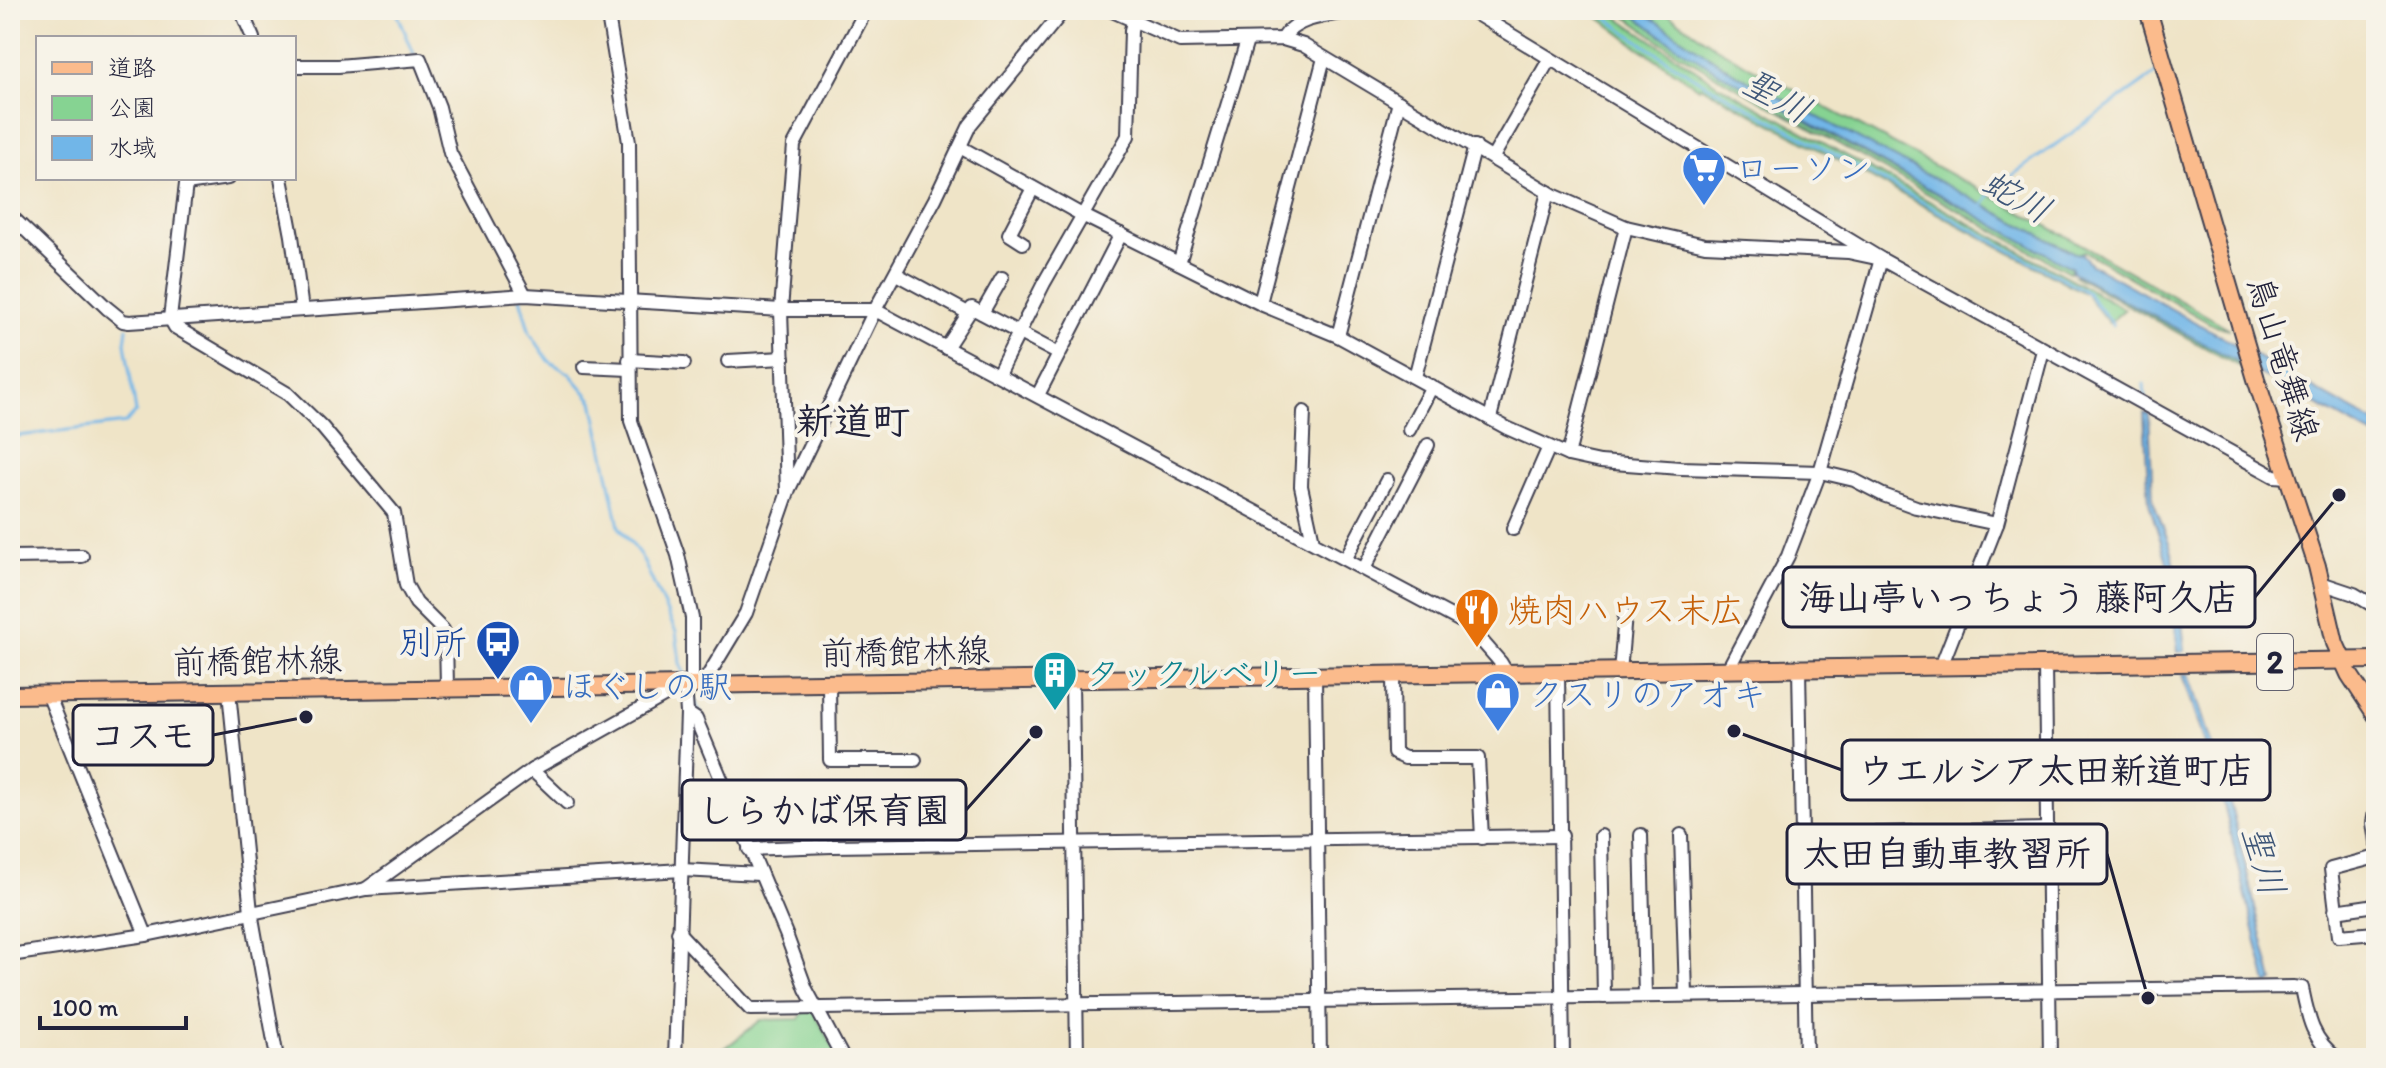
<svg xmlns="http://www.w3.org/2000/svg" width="2386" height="1068" font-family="Itim,'Klee One',sans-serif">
<rect width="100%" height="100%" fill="#f7f3e8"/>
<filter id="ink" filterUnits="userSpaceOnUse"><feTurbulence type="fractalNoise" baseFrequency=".0125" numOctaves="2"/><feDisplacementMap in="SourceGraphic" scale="16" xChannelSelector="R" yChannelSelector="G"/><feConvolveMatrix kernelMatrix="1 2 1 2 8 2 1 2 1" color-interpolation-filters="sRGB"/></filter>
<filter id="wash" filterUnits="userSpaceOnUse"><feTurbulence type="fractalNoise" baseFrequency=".006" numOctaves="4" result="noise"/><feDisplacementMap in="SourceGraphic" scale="32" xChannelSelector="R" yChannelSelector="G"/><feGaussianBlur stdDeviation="1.8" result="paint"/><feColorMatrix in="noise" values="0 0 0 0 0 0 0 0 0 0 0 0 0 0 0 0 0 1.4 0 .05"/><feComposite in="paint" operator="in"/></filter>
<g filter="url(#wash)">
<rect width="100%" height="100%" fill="#efe4c7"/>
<!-- green -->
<g fill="#86d392" stroke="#547a66" stroke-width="2">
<path d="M1589 10H1607L1720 86 2125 309 2109 323 2085 293 1701 86 1699 88 1638 47Z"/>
<path d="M1617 10H1627L1675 45 1835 138 2072 268 2069 272 1720 78 1673 50Z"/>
<path d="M1640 10H1662L1716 47 1758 71 2086 247 2230 329 2213 325 2084 251 2078 255 1734 73Z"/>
<path d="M2083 275 2238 361 2242 368 2075 276Z"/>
<path d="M804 1011 814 1012 839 1058H723L719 1053 761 1020 799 1019Z"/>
</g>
<!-- water -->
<g fill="#71b6e8" stroke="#4a6c92" stroke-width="2">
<path d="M1627 10H1640L1734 73 2078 255 2082 254 2091 264 2376 423V437L2072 272V268L1720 73 1675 45Z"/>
<path d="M2144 413 2149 414 2153 501 2171 548 2178 581 2185 651 2178 652 2169 568 2149 503Z"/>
<path d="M2183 674H2189L2231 806 2273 982 2267 984 2224 805Z"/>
</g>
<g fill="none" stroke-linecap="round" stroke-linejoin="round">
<!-- stream -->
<g stroke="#71b6e8" stroke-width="3">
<path d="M396 10 414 54"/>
<path d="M1596 10 1647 47 1700 81 2080 288 2087 293 2113 325"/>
<path d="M1983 206 1993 189 2159 71"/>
<path d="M520 298 530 333 549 361 570 374 593 401 619 527 641 556 676 632 680 663 687 680"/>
<path d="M2144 384 2145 397"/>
<path d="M10 437 126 423 136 412 125 343 127 328"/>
<path d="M691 691 702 717"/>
<path d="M2207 753 2223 802"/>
</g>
</g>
</g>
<g filter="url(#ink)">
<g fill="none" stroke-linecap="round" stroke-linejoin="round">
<!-- minor casing -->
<g stroke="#413f50" stroke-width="16">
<g id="minor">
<path d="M241 10 253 38"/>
<path d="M607 10 629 142 631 421 678 555 692 618V684"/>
<path d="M1110 10 1180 41 1283 39 1303 45 1553 195 1626 227 1705 245 1848 252 1881 259 1820 472 1788 556 1728 669"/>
<path d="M1470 10 1881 259 2274 476 2287 477"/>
<path d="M1283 39C1295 15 1335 15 1359 10"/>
<path d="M294 66H338L420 59 439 107 450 153 525 295"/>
<path d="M960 147 1082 215 1263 305 1338 336 1507 428 1568 455 1600 462 1680 468 1820 472 1854 480 1883 495 1916 507 1997 524"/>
<path d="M1493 157 1549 60"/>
<path d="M228 178 186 184 170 318 175 327 288 394 322 427 394 513 406 585 416 603 443 630 446 637 447 687"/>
<path d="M281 178 292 236 302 310"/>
<path d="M10 215 107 308 123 321 129 322 525 295 781 310H875L1468 625 1501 663 1507 673"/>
<path d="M1023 243 1009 234 1033 188"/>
<path d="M1179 263 1247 41"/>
<path d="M896 274 968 313"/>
<path d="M1260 303 1324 58"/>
<path d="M982 313 1002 278"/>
<path d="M1338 336 1399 102"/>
<path d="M946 348 972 308 1059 354"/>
<path d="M629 360 684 363"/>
<path d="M728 361 783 358"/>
<path d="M584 367 629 369"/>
<path d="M998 374 1044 283 1128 136 1131 30 1133 22"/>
<path d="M1415 377 1475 146"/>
<path d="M1038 395 1121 234"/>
<path d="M1304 412 1301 486 1313 541"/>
<path d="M1490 418 1548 192"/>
<path d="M1409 430 1432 386"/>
<path d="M1568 455 1626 227"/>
<path d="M787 492 781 310 794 145 866 10"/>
<path d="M1513 529 1549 447"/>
<path d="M10 557 82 556"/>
<path d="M1346 558 1387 480"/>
<path d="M1364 569 1428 445"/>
<path d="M2321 583 2354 594 2376 607"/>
<path d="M2045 664 2050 1058"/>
<path d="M1944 666V659L1997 524 2043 350"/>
<path d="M1799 668 1806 1058"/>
<path d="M1558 672 1563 1058"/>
<path d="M1620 672 1625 615"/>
<path d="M1393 675 1394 753 1405 758H1478L1482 838"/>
<path d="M1315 676 1320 1058"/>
<path d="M1072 679 1077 1058"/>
<path d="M829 683 830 760H915"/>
<path d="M703 684 746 613 789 489 875 310 935 199 970 125 1064 10"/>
<path d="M229 692 251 912 277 1058"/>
<path d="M48 694 146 935"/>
<path d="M687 713 696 719 786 934 806 989 843 1058"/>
<path d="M532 770 567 803"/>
<path d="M2376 806 2373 823 2376 842"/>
<path d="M1641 835 1645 996"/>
<path d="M1681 835 1686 995"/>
<path d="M1804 835 2047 829"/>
<path d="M1601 836 1604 997"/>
<path d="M749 849 832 846 1562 836"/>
<path d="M2376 857 2331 869 2339 936 2376 933"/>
<path d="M366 889 532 770 685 684 687 713 675 1058"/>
<path d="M2335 911 2376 905"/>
<path d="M678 932 750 1009 2293 987 2302 988C2308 1017 2312 1040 2337 1058"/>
<path d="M10 955 146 935 366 889 682 870 759 874"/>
<path d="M890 1058H917"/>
</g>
</g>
<!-- major casing -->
<g stroke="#413f50" stroke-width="20">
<g id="major">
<path d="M2148 10 2256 379 2317 566 2335 643 2349 674 2376 715"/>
<path d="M10 695 2376 660"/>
</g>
</g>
<!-- minor -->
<use href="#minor" stroke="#fff" stroke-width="12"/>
<!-- major -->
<use href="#major" stroke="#fbbb8c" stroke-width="16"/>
</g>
</g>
<!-- icons -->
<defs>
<g id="supermarket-pin" transform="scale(2.3)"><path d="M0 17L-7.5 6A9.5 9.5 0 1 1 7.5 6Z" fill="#3f7fe0" stroke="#f7f3e8"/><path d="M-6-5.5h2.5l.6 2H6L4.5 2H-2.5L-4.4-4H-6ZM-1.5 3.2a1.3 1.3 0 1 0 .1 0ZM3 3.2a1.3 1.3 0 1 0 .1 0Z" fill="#fff"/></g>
<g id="restaurant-pin" transform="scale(2.3)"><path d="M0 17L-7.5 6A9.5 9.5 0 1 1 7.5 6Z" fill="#e8710a" stroke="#f7f3e8"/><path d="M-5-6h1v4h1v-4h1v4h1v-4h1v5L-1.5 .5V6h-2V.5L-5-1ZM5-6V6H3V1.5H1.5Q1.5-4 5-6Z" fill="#fff"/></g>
<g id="bus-pin" transform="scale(2.3)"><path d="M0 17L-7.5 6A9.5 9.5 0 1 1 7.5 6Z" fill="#1a4fb4" stroke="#f7f3e8"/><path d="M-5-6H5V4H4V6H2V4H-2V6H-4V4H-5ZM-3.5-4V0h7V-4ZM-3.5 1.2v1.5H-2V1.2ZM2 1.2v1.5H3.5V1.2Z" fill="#fff"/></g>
<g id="building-pin" transform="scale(2.3)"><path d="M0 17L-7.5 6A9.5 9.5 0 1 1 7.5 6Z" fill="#0f9aa8" stroke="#f7f3e8"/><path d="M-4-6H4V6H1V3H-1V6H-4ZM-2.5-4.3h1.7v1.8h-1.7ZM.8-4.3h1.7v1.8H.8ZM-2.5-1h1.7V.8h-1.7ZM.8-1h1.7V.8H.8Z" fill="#fff"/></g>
<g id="shop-pin" transform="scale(2.3)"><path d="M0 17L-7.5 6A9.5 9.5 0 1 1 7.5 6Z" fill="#3f7fe0" stroke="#f7f3e8"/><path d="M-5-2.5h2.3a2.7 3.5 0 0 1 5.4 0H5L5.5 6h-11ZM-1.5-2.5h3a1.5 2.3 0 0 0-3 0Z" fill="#fff"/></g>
</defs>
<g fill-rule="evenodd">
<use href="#supermarket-pin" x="1704" y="168"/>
<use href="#restaurant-pin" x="1477" y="610"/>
<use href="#bus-pin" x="498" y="642"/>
<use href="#building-pin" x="1055" y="673"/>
<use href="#shop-pin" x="531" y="686"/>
<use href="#shop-pin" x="1498" y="694"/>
</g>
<g text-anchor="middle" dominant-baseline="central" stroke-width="8" stroke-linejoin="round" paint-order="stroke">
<!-- shield labels -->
<rect fill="#f7f3e8" stroke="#62616f" stroke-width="2" x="2257" y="634" width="36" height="56" rx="6"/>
<g font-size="32" font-weight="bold" fill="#22223b">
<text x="2275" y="662">2</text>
</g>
<!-- shop labels -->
<g font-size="34" fill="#366cbe" stroke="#f7f3e8" text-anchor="start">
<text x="1735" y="168">ローソン</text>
<text x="562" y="686">ほぐしの駅</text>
<text x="1529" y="694">クスリのアオキ</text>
</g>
<!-- street labels -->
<g font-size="34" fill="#22223b" stroke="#f7f3e8">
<text transform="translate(2283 358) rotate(73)">鳥山竜舞線</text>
<text transform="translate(905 652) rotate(-1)">前橋館林線</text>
<text transform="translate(257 661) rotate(-1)">前橋館林線</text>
</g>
<!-- food labels -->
<g font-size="34" fill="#c56008" stroke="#f7f3e8" text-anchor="start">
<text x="1508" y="610">焼肉ハウス末広</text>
</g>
<!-- transit labels -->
<g font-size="34" fill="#164399" stroke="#f7f3e8" text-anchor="end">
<text x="467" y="642">別所</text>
</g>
<!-- culture labels -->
<g font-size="34" fill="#0d838f" stroke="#f7f3e8" text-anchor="start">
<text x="1086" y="673">タックルベリー</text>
</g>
<!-- water labels -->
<g font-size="36" font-style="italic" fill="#3e5678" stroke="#f7f3e8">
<text transform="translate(1777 96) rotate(29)">聖川</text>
<text transform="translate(2017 196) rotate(29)">蛇川</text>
<text transform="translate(2264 860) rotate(74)">聖川</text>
</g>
<!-- quarter labels -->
<g font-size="38" font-weight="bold" fill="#22223b" stroke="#f7f3e8">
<text x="853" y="421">新道町</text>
</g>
</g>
<!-- callouts -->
<path fill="none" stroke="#22223b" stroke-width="3" d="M2339 495L2255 597M306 717L213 735M1734 731L1842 770M1036 732L966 810M2148 998L2107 854"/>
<g fill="#22223b" stroke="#f7f3e8" stroke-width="3">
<circle cx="2339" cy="495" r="8"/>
<circle cx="306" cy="717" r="8"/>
<circle cx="1734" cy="731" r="8"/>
<circle cx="1036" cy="732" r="8"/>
<circle cx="2148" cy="998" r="8"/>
</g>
<g fill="#f7f3e8" stroke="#22223b" stroke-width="3">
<rect x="1783" y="567" width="472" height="60" rx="8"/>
<rect x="73" y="705" width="140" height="60" rx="8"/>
<rect x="1842" y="740" width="428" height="60" rx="8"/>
<rect x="682" y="780" width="284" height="60" rx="8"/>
<rect x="1787" y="824" width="320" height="60" rx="8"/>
</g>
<g font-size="36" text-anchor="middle" font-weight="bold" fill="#22223b">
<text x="2019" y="610">海山亭いっちょう 藤阿久店</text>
<text x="143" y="748">コスモ</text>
<text x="2056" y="783">ウエルシア太田新道町店</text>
<text x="824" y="823">しらかば保育園</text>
<text x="1947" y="866">太田自動車教習所</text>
</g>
<!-- margin -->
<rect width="2386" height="1068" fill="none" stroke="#f7f3e8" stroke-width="40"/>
<!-- legend -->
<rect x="36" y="36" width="260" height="144" fill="#f7f3e8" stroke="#a29fa3" stroke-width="2"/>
<rect x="52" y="62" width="40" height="12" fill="#fbbb8c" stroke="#a29fa3" stroke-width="2"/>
<text x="108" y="76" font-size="24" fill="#22223b">道路</text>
<rect x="52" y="96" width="40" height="24" fill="#86d392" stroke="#a29fa3" stroke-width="2"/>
<text x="108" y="116" font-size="24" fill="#22223b">公園</text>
<rect x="52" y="136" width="40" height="24" fill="#71b6e8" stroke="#a29fa3" stroke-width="2"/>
<text x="108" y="156" font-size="24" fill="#22223b">水域</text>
<!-- scale -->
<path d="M40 1016v12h146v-12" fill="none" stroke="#22223b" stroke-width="4"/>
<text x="52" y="1016" font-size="24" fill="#22223b" stroke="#f7f3e8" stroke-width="6" paint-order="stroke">100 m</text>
</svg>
